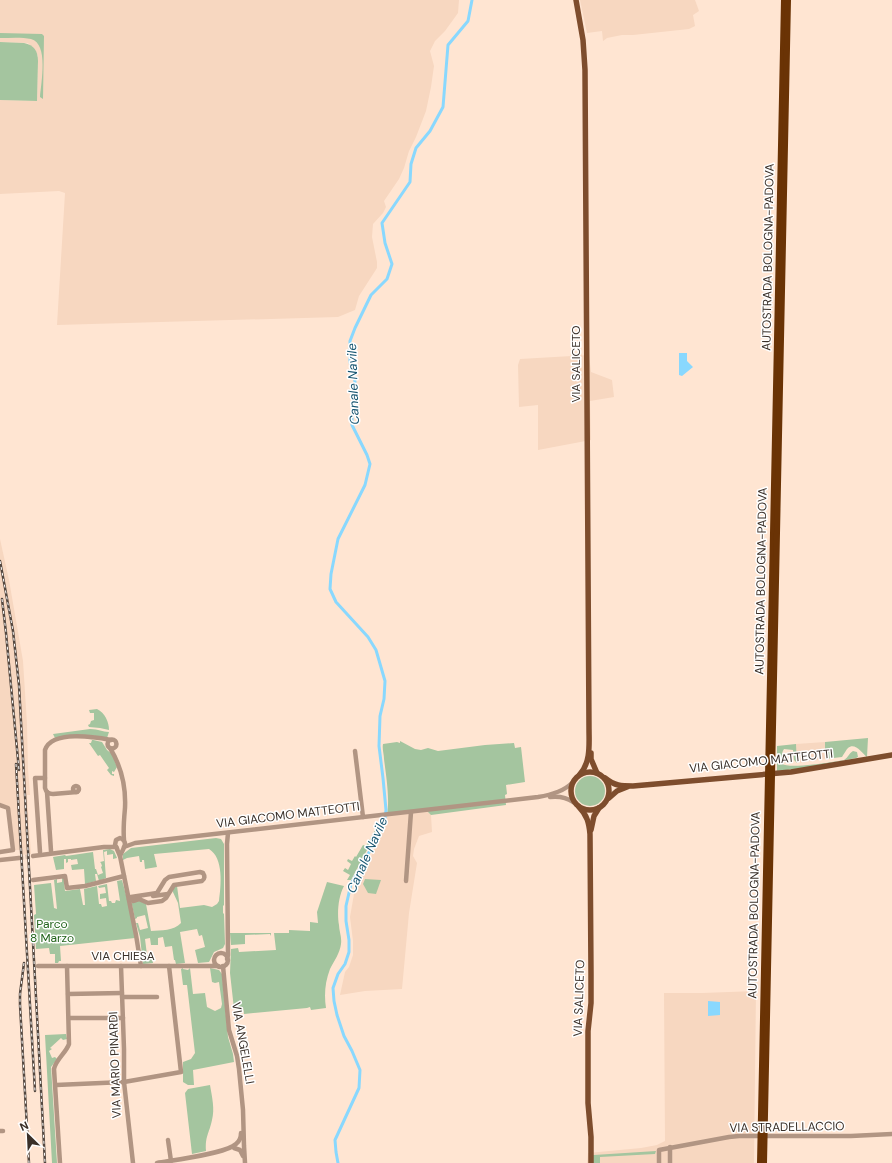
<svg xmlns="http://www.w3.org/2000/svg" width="892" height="1163" font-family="'DM Sans',sans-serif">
<rect width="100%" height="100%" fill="#ffe5d2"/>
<!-- built -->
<g fill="#f7d7c0">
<path d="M0 0H459L458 13 445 31 435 41 430 51 434 66 431 87 426 111 416 137 409 151 404 168 399 179 384 201 386 207 383 213 373 224 372 237 377 262V268L359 296 355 310 338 317 57 325 65 193 59 191 0 194V100L37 101 38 61V55L28 43 0 42Z"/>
<path d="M580 0H695L699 11 693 15 695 26 689 29 633 35H622L607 38 603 41 602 31 587 33Z"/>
<path d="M589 355 591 372 612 380 614 397 590 401 591 440 538 450V405L519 407 518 365 520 359Z"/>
<path d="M0 539 9 580 23 661 27 724 28 769 30 795H27L31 854 21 855 20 850H14L9 807 0 803Z"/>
<path d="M825 742V759L797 763 796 744Z"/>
<path d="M426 810 431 815 432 832 419 836 414 849 413 856 417 863 409 913 402 989 365 991 340 995 345 972 349 967 353 955V941L350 917 354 894 360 876 370 859 387 816Z"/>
<path d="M756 991 754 1163H587L588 1153 641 1148 657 1145 665 1141 664 993H702Z"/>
</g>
<!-- green -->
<g fill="#a4c59f">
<path d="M0 33 42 34 44 36 43 99 40 97C41 83 49 44 31 39 22 37 10 38 0 38Z"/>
<path d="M0 42 24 43C34 45 38 51 38 61L37 101 0 100Z"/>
<path d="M97 709C105 713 109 722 109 730L100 728 89 727 88 725 90 724 91 721 94 720V713H90L89 710Z"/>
<path d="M90 729C99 729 102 732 109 732L107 738C87 734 75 735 55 738L53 734Z"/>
<path d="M868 738 867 757C862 753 855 742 848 748 846 750 844 754 842 757L825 759V742Z"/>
<path d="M89 739 102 742 107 750 112 754 117 767 114 772 112 771V774H114V776L111 775 107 770 109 768 100 755 98 756 89 743H91L92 740Z"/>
<path d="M400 741 415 749 421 750 428 748 438 751 485 745 514 743 515 748 521 747 525 782 506 785 507 794 505 795 506 805 431 815 426 810 387 814C390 799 386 775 384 759 384 754 382 749 383 744L397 742 400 743Z"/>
<path d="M796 744 797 763 794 760 793 750 784 749C781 753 782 759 782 764 790 769 834 762 844 760 848 758 849 753 853 751L857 752 858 757 856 758 804 768 777 771V746Z"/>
<circle cx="590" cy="791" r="15"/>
<path d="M382 818 383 820 351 880H347L350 875 343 871 345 868 348 870 351 864 347 861 348 859 352 861 355 856 356 857 363 845 366 846Z"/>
<path d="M216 838 221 839 224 844V905L223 906V913L224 914 225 944 223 948 214 952 209 962 198 963 195 950 205 947 202 935 199 936 197 929 180 932 185 963 176 964 175 960H174L172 946 165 947 163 937 158 938V945H151L150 938 145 939 147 955 152 954 153 963 143 964 140 937 136 923H138L140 930 148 928 145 915 137 917V918L135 919 132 905V902L138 900 146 904 151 931C161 930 174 931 181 923L178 903 172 890 174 887 177 886 180 908 204 905 212 907 217 904 219 901C221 886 224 858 209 849L154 854 157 867 145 869 144 860H142V862H140L139 856 127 858 123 860V854L131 848Z"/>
<path d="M110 849 114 851 117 858 113 859V854L107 855V851L104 852 106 878 99 881 97 874H95L96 881 85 884 84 869 72 870 71 865 78 864 77 859 71 860V859H68V862L66 863V859H64V869L56 870 53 857 65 855 66 856 93 852 95 869H96L98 875 103 873 101 867 102 866 101 863 100 862 104 861 103 850Z"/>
<path d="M62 878H64V882H63H64L65 891 80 889 83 905H85L84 889 97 886 99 904H101L102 907 107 906 106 898 100 899V894L106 893 105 887 99 888 98 886 107 884 109 901H111L112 903H115L116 900 120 901 117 881 122 880 129 906 135 938 60 946 61 961H59L58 963H55V954H50L49 948 36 949 34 915 36 914 34 885 51 883 54 908 57 909 54 880 57 879V883L62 882Z"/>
<path d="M365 879 381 880 376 894 368 893 363 884Z"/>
<path d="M327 882 344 886C338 897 337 914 339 925 339 931 342 937 341 944 340 953 334 961 330 969 325 982 324 995 326 1008L311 1010 310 1007 307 1008 244 1014 243 1007 234 1009 230 973 231 949 238 948 239 952 276 950 274 933H289V930L310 931V922L318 923 317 912Z"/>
<path d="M230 933H271V936L270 934 245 935V944L231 945Z"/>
<path d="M183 968V969L188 970 190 968 193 994 205 993 207 1007 215 1011 221 1008 222 1004 219 982 215 983 212 982 210 968 219 970 222 974 228 1037 233 1054 234 1062 193 1070 194 1085H188L183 1082V1062L191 1059 195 1053 187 985H183L181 969Z"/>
<path d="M66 1034 67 1039 63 1040 61 1038 50 1048 52 1049 49 1051 52 1058 55 1057 57 1059 51 1067 57 1163H52L45 1035Z"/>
<path d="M210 1085C212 1097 215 1109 212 1120 209 1134 205 1136 206 1151L192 1154 185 1093 188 1089Z"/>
<path d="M656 1151 655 1154 600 1157V1163H592L593 1155H594Z"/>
</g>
<!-- water -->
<g fill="#89d8fe">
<path d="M679 353H687V361L693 367 682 376 679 375Z"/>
<path d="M708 1001 720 1002V1015L708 1016Z"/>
</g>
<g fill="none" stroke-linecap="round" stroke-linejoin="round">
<!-- canal -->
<path stroke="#89d8fe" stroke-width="3" d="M338 1163 336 1152 335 1140 359 1088 360 1070 352 1051 344 1036 337 1015 334 1001 333 988 338 974 345 964 349 952V940L346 921V906L351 884 376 840 385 818 386 810 383 778 379 746 380 716 384 699 385 681 376 650 368 637 336 602 330 589 331 574 338 539 365 485 370 464 367 455 352 425V418L354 400 355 381 350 362V341L355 328 371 295 387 279 392 264 385 243 382 223 410 182 411 164 416 148 430 131 443 107 448 45 468 21 472 0"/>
<!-- minor-tunnel -->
<path stroke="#d8c1b0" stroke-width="4.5" stroke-dasharray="4.5 2" stroke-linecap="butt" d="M19 858 33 856"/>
<!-- minor -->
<g stroke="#b19583" stroke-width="4.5">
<circle cx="112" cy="744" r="4.5"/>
<path d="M110 748C121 766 126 787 125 808 124 819 123 829 124 840"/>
<path d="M355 751 363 817"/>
<circle cx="76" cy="789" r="3"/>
<path d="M47 792 51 851"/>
<path d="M77 792 53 794C48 794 46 792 45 788V750C52 730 95 737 111 740"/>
<path d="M550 797C559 796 566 797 573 802"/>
<path d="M0 805 8 808 13 850 0 852"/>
<path d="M124 847 135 843 538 797C551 795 563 792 572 783"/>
<path d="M117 848 115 845 116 840 120 838C130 842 122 850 120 856"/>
<path d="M117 849 120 856 136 935 141 966"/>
<path d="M40 852 35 778H45"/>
<path d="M33 856 104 847H116"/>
<path d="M0 860 19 858"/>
<path d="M200 872 203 873C205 876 205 879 202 881L174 885 166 898 162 901 148 903 139 899 133 901 129 899 131 897 157 893 165 880 169 877Z"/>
<path d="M33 880 65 876 67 888 85 886 124 876"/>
<path d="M406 881 411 812"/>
<path d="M153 896 168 894"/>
<circle cx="221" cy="960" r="7"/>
<path d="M227 959 228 955 227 844 228 833"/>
<path d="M38 966H218"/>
<path d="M121 966 124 1049V1082L133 1163"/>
<path d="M223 966 229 1030 237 1056 239 1069 243 1110 244 1146 245 1163"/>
<path d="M68 994 122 993"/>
<path d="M122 997H157"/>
<path d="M69 1018H123"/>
<path d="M56 1085 124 1082 181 1072 169 966"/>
<path d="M0 1131H3"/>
<path d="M168 1140 171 1161"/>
<path d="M670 1147V1163"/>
<path d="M234 1148 240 1150 243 1156"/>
<path d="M60 1163 54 1069C56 1059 66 1053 69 1044L67 966"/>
<path d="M157 1163C174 1160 225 1154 236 1144 240 1141 241 1137 241 1133"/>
<path d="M659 1163V1150L729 1137 739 1136H851L892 1134"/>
</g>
<!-- major -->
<g stroke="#7e4d2d" stroke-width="5.5">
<path d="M576 0 583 40 585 70 589 729C589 744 591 762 580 774"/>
<path d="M591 753V759L597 773"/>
<circle cx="590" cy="791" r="19"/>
<path d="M605 778C615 786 621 786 633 786L791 772 892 755"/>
<path d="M609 798 617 791 627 787"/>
<path d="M579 807C587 815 589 823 590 834L591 974V1003L588 1031V1103L591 1137V1163"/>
<path d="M591 830 594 816 599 808"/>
</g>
<!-- highway -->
<g stroke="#6a3305" stroke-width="6">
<path d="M760 1163 784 0"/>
<path d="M764 1163 788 0"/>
</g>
<!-- rail casing -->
<g stroke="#53473f" stroke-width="2.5">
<g id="rail">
<path d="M0 561 13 631 19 685 45 1163"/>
<path d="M2 599 6 633 19 770"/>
<path d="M16 764 35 1091"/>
<path d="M24 963 20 994V1005L29 1163"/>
</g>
</g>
<!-- rail -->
<use href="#rail" stroke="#fff" stroke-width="1" stroke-dasharray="3" stroke-linecap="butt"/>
</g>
<g text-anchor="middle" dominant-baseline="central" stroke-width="3" stroke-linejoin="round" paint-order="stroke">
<!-- street labels -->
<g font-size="12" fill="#3a3029" stroke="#fff">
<text transform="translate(768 257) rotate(-89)">AUTOSTRADA BOLOGNA-PADOVA</text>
<text transform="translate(576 364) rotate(-90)">VIA SALICETO</text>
<text transform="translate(761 581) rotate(-89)">AUTOSTRADA BOLOGNA-PADOVA</text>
<text transform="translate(761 761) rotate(-6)">VIA GIACOMO MATTEOTTI</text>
<text transform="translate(288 815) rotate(-7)">VIA GIACOMO MATTEOTTI</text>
<text transform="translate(754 905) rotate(-89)">AUTOSTRADA BOLOGNA-PADOVA</text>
<text x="123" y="956">VIA CHIESA</text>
<text transform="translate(579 998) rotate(-88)">VIA SALICETO</text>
<text transform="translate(243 1043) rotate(80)">VIA ANGELELLI</text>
<text transform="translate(115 1065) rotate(-92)">VIA MARIO PINARDI</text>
<text transform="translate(787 1127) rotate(-1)">VIA STRADELLACCIO</text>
</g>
<!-- park labels -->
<g font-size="12" fill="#21631a" stroke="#fff">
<text x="52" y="924">Parco<tspan x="52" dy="14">8 Marzo</tspan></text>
</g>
<!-- water labels -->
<g font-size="13" font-style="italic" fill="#185671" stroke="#fff">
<text transform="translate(353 384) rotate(-92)">Canale Navile</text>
<text transform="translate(367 855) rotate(-66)">Canale Navile</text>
</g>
</g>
<!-- north arrow -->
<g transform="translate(28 1135) rotate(336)" stroke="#ffffff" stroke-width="3" paint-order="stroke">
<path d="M0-3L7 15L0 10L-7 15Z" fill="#3a3029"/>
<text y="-6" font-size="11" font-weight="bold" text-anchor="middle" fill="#3a3029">N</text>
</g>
</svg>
